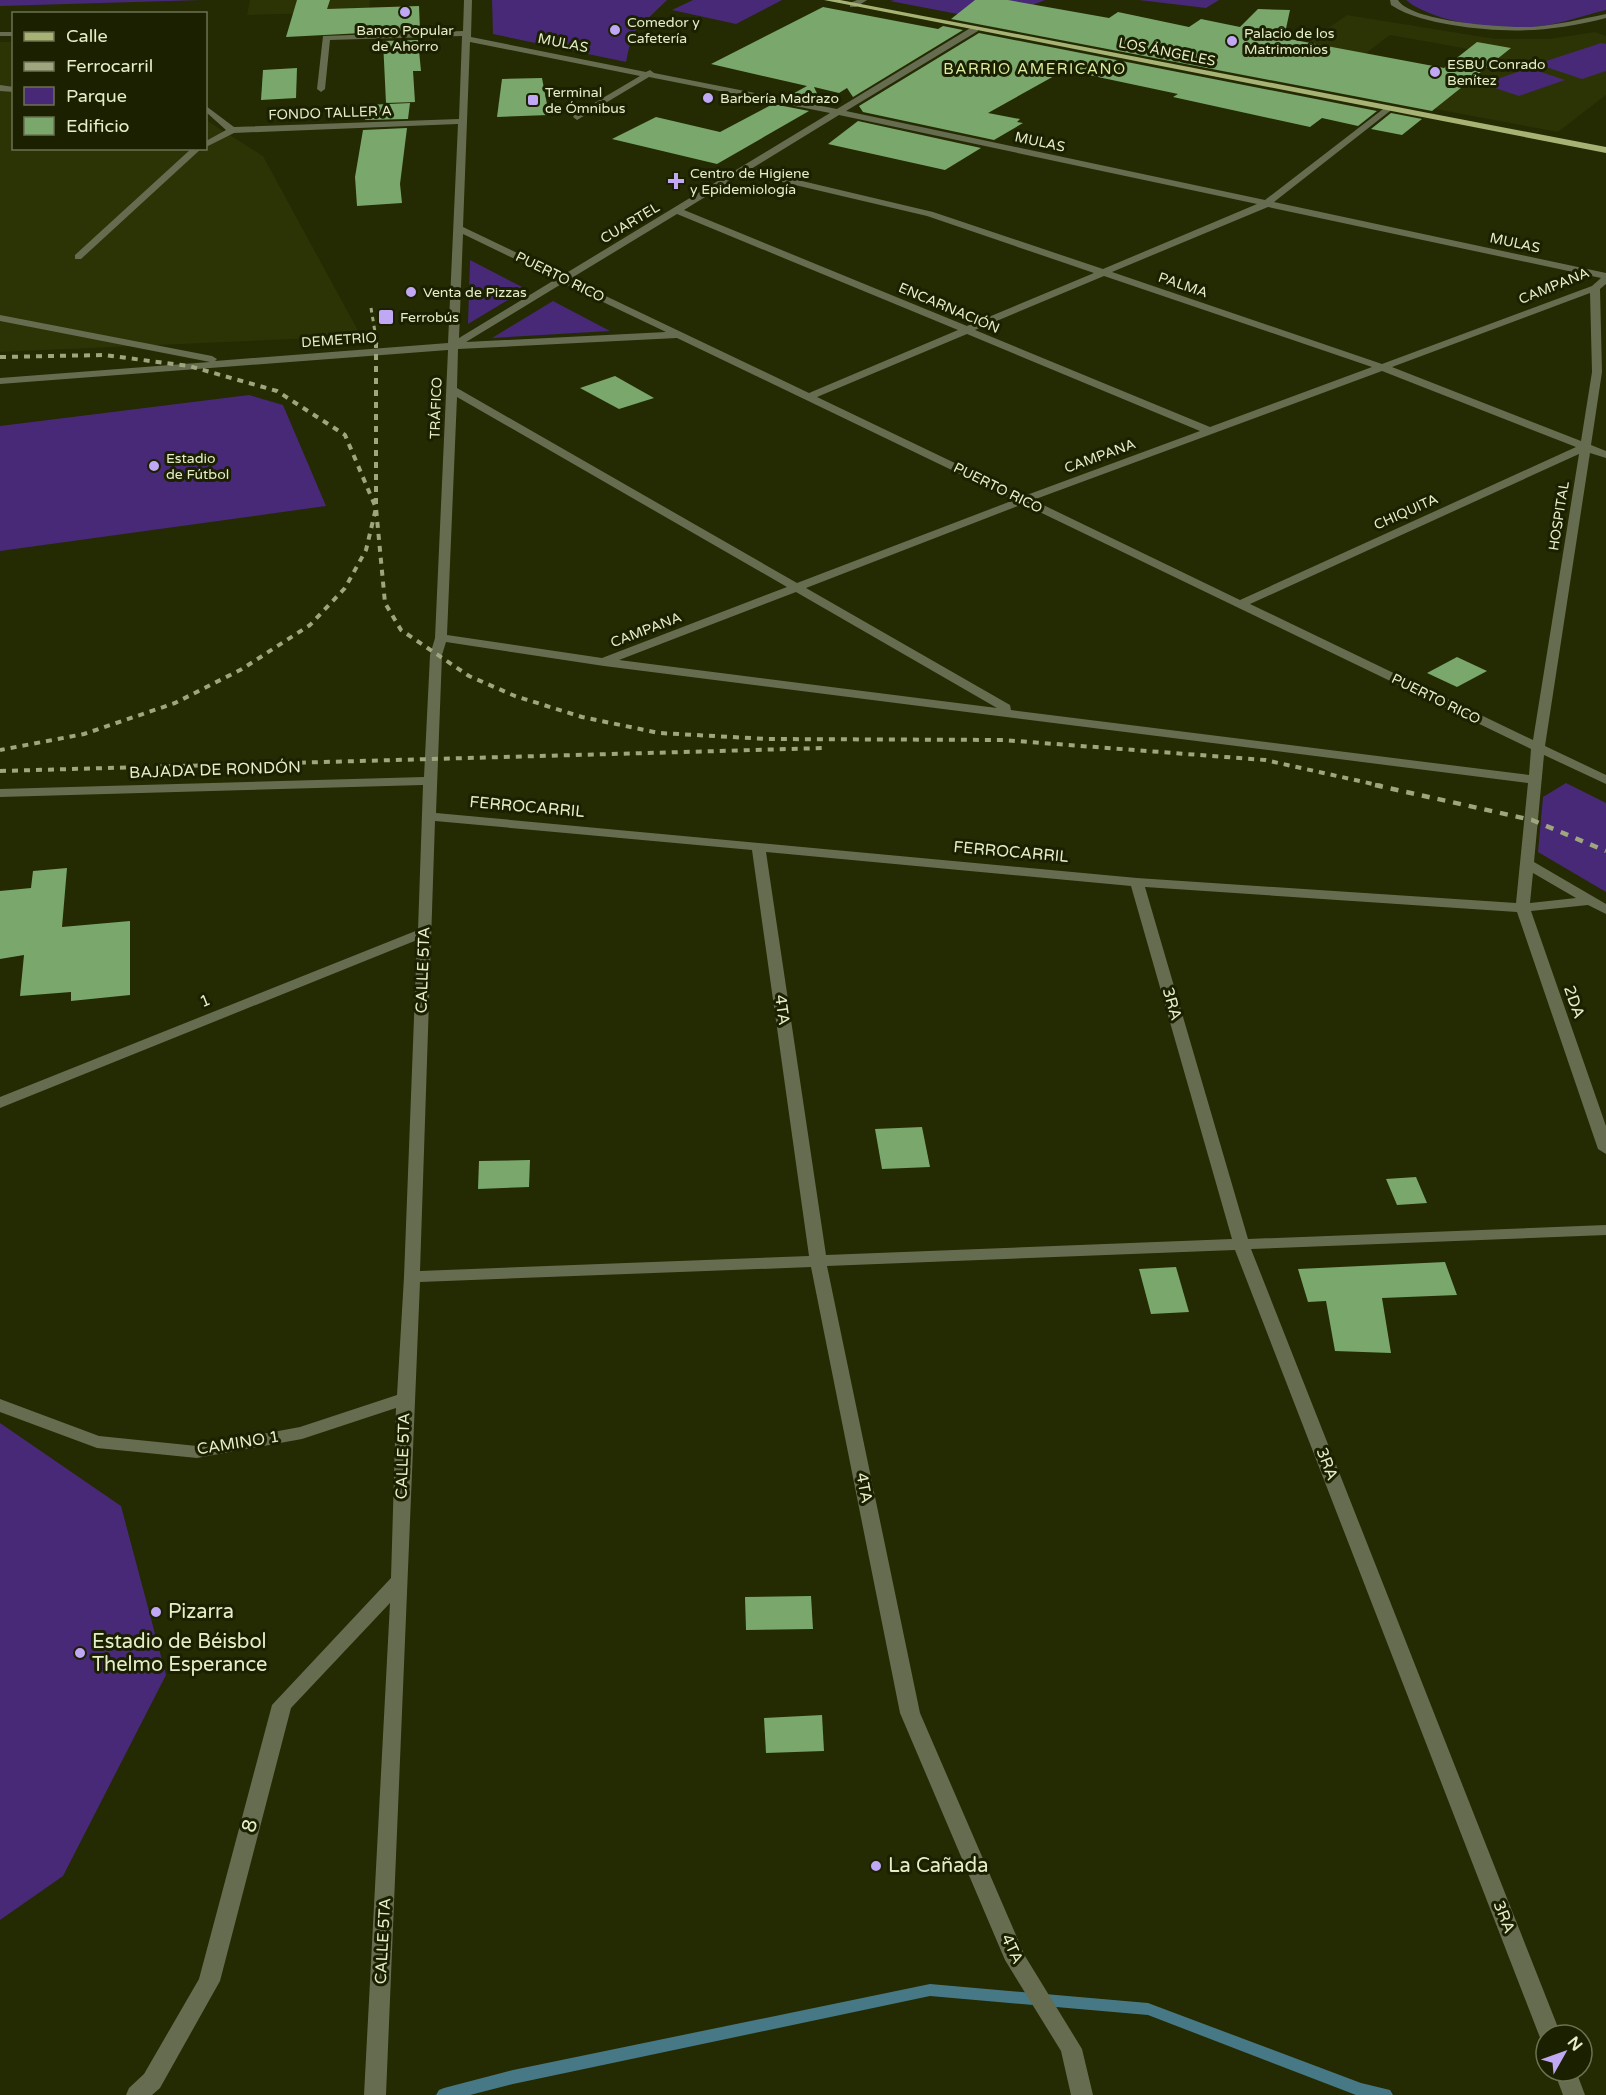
<svg xmlns="http://www.w3.org/2000/svg" width="1606" height="2095" font-family="'Varela Round',sans-serif">
<rect width="100%" height="100%" fill="#242a02"/>
<!-- built -->
<g fill="#2c3305" fill-rule="evenodd">
<path d="M250 0H370L369 12 247 15Z"/>
<path d="M1347 15 1496 39H1549L1595 32 1606 36V95L1558 132 1259 76ZM1390 35 1468 49V50L1444 68 1365 54Z"/>
<path d="M0 42H13L14 148H206V120L263 156 361 336 0 352Z"/>
</g>
<!-- green -->
<g fill="#482977">
<path d="M0 0H202L0 6Z"/>
<path d="M492 0H667L632 34 626 62 493 34Z"/>
<path d="M693 0H782L736 24 672 10Z"/>
<path d="M894 0H1045L994 21 890 1Z"/>
<path d="M1139 0H1219L1206 8Z"/>
<path d="M1406 0H1606V10C1585 15 1563 23 1542 26 1505 32 1435 24 1406 0Z"/>
<path d="M1601 43 1606 44V71L1582 79 1537 64Z"/>
<path d="M1529 68 1565 80 1519 96 1483 84Z"/>
<path d="M470 260 526 289 468 324Z"/>
<path d="M553 301 610 331 492 338Z"/>
<path d="M249 395 283 405 326 506 0 551V426Z"/>
<path d="M1566 783 1606 803V892L1538 852 1543 797Z"/>
<path d="M0 1423 121 1506 166 1675 63 1876 0 1920Z"/>
</g>
<g fill="none" stroke-linecap="round" stroke-linejoin="round">
<!-- stream -->
<path fill="#467985" fill-rule="evenodd" d="M930 1984 1148 2003 1361 2083 1390 2090 1393 2095H1356L1148 2015 930 1996 513 2084 470 2095H436L439 2090 444 2088 513 2070Z"/>
</g>
<!-- building -->
<g fill="#7aa76b">
<path d="M297 0H330L327 9 419 6 420 30 286 37Z"/>
<path d="M975 0H1008L1109 18 1118 12 1189 27 1201 19 1240 27 1258 9 1290 10 1284 38 1444 68 1477 42 1511 48 1432 111 951 19Z"/>
<path d="M823 7 938 29 943 26 963 30 853 97 847 88 839 93 814 87 822 104 787 97 807 86 711 64Z"/>
<path d="M979 33 1377 111 1358 126 1322 118 1310 127 1173 97 1178 94 1065 70 988 113 1020 119 1017 122 1023 123 994 140 863 112 859 106Z"/>
<path d="M418 40 421 71H413L415 102 386 103 383 41Z"/>
<path d="M297 68 296 98 261 100 263 70Z"/>
<path d="M542 78 549 115 497 117 502 79Z"/>
<path d="M410 103 408 119 365 120 367 105Z"/>
<path d="M773 104 809 111 717 164 612 139 656 117 720 132Z"/>
<path d="M1391 113 1422 119 1402 135 1371 129Z"/>
<path d="M858 121 981 148 945 170 828 144Z"/>
<path d="M407 128 400 184 402 203 357 206 355 177 363 130Z"/>
<path d="M615 376 654 398 619 409 580 388Z"/>
<path d="M1457 657 1487 671 1457 687 1427 673Z"/>
<path d="M67 868 62 927 130 921V995L71 1001V992L20 996 24 955 0 959V891L31 888 33 871Z"/>
<path d="M922 1127 930 1167 882 1169 875 1129Z"/>
<path d="M530 1160 529 1187 478 1189 479 1161Z"/>
<path d="M1416 1177 1427 1203 1397 1205 1386 1179Z"/>
<path d="M1445 1262 1457 1295 1382 1298 1391 1353 1335 1351 1326 1301 1308 1302 1298 1269Z"/>
<path d="M1176 1267 1189 1312 1151 1314 1139 1269Z"/>
<path d="M811 1596 813 1629 746 1630 745 1597Z"/>
<path d="M822 1715 824 1751 766 1753 764 1718Z"/>
</g>
<g fill="none" stroke-linecap="round" stroke-linejoin="round">
<!-- minor -->
<g fill="#666c4f" fill-rule="evenodd">
<path d="M464 0H472L471 37 646 72 650 70 654 73 837 109 972 27H978V31L846 111 1265 200 1387 106 1391 109 1390 111 1274 202 1606 273V284L1600 289 1602 372 1591 445 1606 451V458L1590 453 1545 746 1606 775V784L1544 755 1534 862 1606 904V914L1588 905 1531 911 1606 1126V1154L1598 1149 1517 912 1145 887 1248 1239 1606 1225V1235L1251 1249 1561 2035H1546V2043L1542 2042 1539 2035 1235 1250 827 1266 920 1713 1025 1956 1082 2049 1093 2095H1071L1061 2051 1005 1960 900 1713 811 1267 420 1282 386 2095H364L390 1603 291 1708 220 1981 160 2088 152 2095H126L129 2088 144 2074 199 1979 272 1705 391 1578 396 1408 302 1439 197 1458 97 1448 0 1412V1399L99 1436 197 1446 300 1427 397 1395 404 1277 417 940 0 1108V1097L418 930 423 785 0 797V789L424 777 430 655 435 638 448 350 0 384V378L210 362 0 321V315L212 356 217 359 215 361 448 343 458 124 234 133 206 147V141L226 130 206 112V106L234 127 459 119 462 36 330 40 325 89 321 92 317 89 323 36 463 31ZM470 42 640 76 574 115 573 117 577 120 649 77 830 113 563 275 463 227ZM839 115 1257 204 1103 269 933 212 751 169ZM744 173 927 216 1094 273 967 326 684 210ZM1268 207 1601 278 1592 286 1382 364 1112 272ZM677 214 958 330 809 393 570 279ZM463 234 556 279 459 338ZM1104 276 1372 367 1210 427 975 330ZM563 283 666 332 466 342ZM1590 293 1592 372 1581 441 1392 367ZM967 334 1200 431 1024 496 817 397ZM677 338 1014 500 797 583 457 388 458 349ZM1382 371 1576 447 1240 600 1033 500ZM457 397 787 587 602 658 447 635ZM1579 454 1533 740 1250 604ZM1023 504 1531 749 1529 775 1011 710 1010 705 806 588ZM796 592 997 708 619 660ZM446 642 604 666 1528 783 1516 903 1137 878 436 813 442 655ZM435 821 752 850 809 1256 420 1271ZM766 852 1131 886 1232 1239 826 1255ZM1533 873 1576 898 1530 903Z"/>
<path d="M857 0H867L856 7H850V3Z"/>
<path d="M1390 0H1398C1411 22 1506 28 1532 27 1557 25 1582 19 1606 14V18C1551 32 1508 34 1452 25 1430 21 1410 17 1391 5Z"/>
<rect x="0" y="32" width="14" height="4"/>
<path d="M0 85 14 87V92L0 91Z"/>
<path d="M192 148H202L81 259H75V255Z"/>
<path d="M1554 2071H1576L1585 2095H1563Z"/>
</g>
<!-- major -->
<path fill="#a6b375" fill-rule="evenodd" d="M824 0H840L1606 147V153Z"/>
<!-- rail-far2 -->
<path stroke="#9ea57f" stroke-width="3" stroke-dasharray="4.5 4.5" stroke-linecap="butt" d="M371 308 377 344"/>
<!-- rail-far1 -->
<g stroke="#9ea57f" stroke-width="4" stroke-dasharray="6 6" stroke-linecap="butt">
<path d="M376 342V508L385 603 401 630 469 676 515 696 582 717 659 733 767 739 1003 740 1265 760 1382 786"/>
<path d="M0 357 104 355 189 366 277 391 345 435 376 508 366 550 345 588 310 625 242 669 175 703 84 734 0 750"/>
<path d="M0 771 826 748"/>
</g>
<!-- rail -->
<path stroke="#9ea57f" stroke-width="4.5" stroke-dasharray="8 8" stroke-linecap="butt" d="M1375 785 1532 820 1606 851"/>
</g>
<!-- markers -->
<g fill="#c0a8f4" stroke="#1a2000" stroke-width="2">
<circle cx="405" cy="12" r="6"/>
<circle cx="615" cy="30" r="6"/>
<circle cx="1232" cy="41" r="6"/>
<circle cx="1435" cy="72" r="6"/>
<circle cx="708" cy="98" r="6"/>
<rect x="527" y="94" width="12" height="12" rx="3"/>
<path d="M673 172h6v6h6v6h-6v6h-6v-6h-6v-6h6z"/>
<circle cx="411" cy="292" r="6"/>
<rect x="378" y="309" width="16" height="16" rx="3"/>
<circle cx="154" cy="466" r="6"/>
<circle cx="156" cy="1612" r="6"/>
<circle cx="80" cy="1653" r="6"/>
<circle cx="876" cy="1866" r="6"/>
</g>
<g text-anchor="middle" dominant-baseline="central" stroke-width="6" stroke-linejoin="round" paint-order="stroke">
<!-- far-poi labels -->
<g font-size="14" fill="#e6eec9" stroke="#1a2000" text-anchor="start">
<text x="627" y="22">Comedor y<tspan x="627" dy="16">Cafetería</tspan></text>
<text x="405" y="30" text-anchor="middle">Banco Popular<tspan x="405" dy="16">de Ahorro</tspan></text>
<text x="1244" y="33">Palacio de los<tspan x="1244" dy="16">Matrimonios</tspan></text>
<text x="1447" y="64">ESBU Conrado<tspan x="1447" dy="16">Benítez</tspan></text>
<text x="545" y="92">Terminal<tspan x="545" dy="16">de Ómnibus</tspan></text>
<text x="720" y="98">Barbería Madrazo</text>
<text x="690" y="173">Centro de Higiene<tspan x="690" dy="16">y Epidemiología</tspan></text>
<text x="423" y="292">Venta de Pizzas</text>
<text x="400" y="317">Ferrobús</text>
<text x="166" y="458">Estadio<tspan x="166" dy="16">de Fútbol</tspan></text>
</g>
<!-- far-street labels -->
<g font-size="14" fill="#e6eec9" stroke="#1a2000">
<text transform="translate(563 43) rotate(11)">MULAS</text>
<text transform="translate(1167 52) rotate(11)">LOS ÁNGELES</text>
<text transform="translate(330 113) rotate(-2)">FONDO TALLER A</text>
<text transform="translate(1040 142) rotate(12)">MULAS</text>
<text transform="translate(630 223) rotate(-31)">CUARTEL</text>
<text transform="translate(1515 243) rotate(12)">MULAS</text>
<text transform="translate(560 277) rotate(26)">PUERTO RICO</text>
<text transform="translate(1183 285) rotate(19)">PALMA</text>
<text transform="translate(1554 286) rotate(-22)">CAMPANA</text>
<text transform="translate(949 308) rotate(23)">ENCARNACIÓN</text>
<text transform="translate(339 340) rotate(-4)">DEMETRIO</text>
<text transform="translate(436 408) rotate(-88)">TRÁFICO</text>
<text transform="translate(1100 456) rotate(-20)">CAMPANA</text>
<text transform="translate(998 488) rotate(26)">PUERTO RICO</text>
<text transform="translate(1406 512) rotate(-24)">CHIQUITA</text>
<text transform="translate(1559 516) rotate(-81)">HOSPITAL</text>
<text transform="translate(646 630) rotate(-21)">CAMPANA</text>
<text transform="translate(1436 699) rotate(26)">PUERTO RICO</text>
</g>
<!-- far-neighbourhood labels -->
<g font-size="15" letter-spacing="1.5" fill="#deeea2" stroke="#1a2000">
<text x="1035" y="69">BARRIO AMERICANO</text>
</g>
<!-- street labels -->
<g font-size="16" fill="#e6eec9" stroke="#1a2000">
<text transform="translate(215 770) rotate(-2)">BAJADA DE RONDÓN</text>
<text transform="translate(527 807) rotate(5)">FERROCARRIL</text>
<text transform="translate(1011 852) rotate(5)">FERROCARRIL</text>
<text transform="translate(423 970) rotate(-88)">CALLE 5TA</text>
<text transform="translate(205 1001) rotate(-22)">1</text>
<text transform="translate(1574 1002) rotate(71)">2DA</text>
<text transform="translate(1172 1004) rotate(74)">3RA</text>
<text transform="translate(782 1010) rotate(82)">4TA</text>
<text transform="translate(238 1443) rotate(-9)">CAMINO 1</text>
<text transform="translate(403 1456) rotate(-88)">CALLE 5TA</text>
<text transform="translate(1327 1464) rotate(69)">3RA</text>
<text transform="translate(864 1488) rotate(79)">4TA</text>
<text transform="translate(1504 1917) rotate(69)">3RA</text>
<text transform="translate(383 1941) rotate(-87)">CALLE 5TA</text>
<text transform="translate(1012 1949) rotate(65)">4TA</text>
</g>
<!-- near-poi labels -->
<g font-size="20" fill="#e6eec9" stroke="#1a2000" text-anchor="start">
<text x="168" y="1612">Pizarra</text>
<text x="92" y="1642">Estadio de Béisbol<tspan x="92" dy="23">Thelmo Esperance</tspan></text>
<text x="888" y="1866">La Cañada</text>
</g>
<!-- near-street labels -->
<g font-size="20" fill="#e6eec9" stroke="#1a2000">
<text transform="translate(250 1826) rotate(-75)">8</text>
</g>
</g>
<!-- legend -->
<rect x="12" y="12" width="195" height="138" fill="#1a2000" stroke="#6c7250" stroke-width="1.5"/>
<rect x="24" y="32" width="30" height="9" fill="#a6b375" stroke="#6c7250" stroke-width="1.5"/>
<text x="66" y="42" font-size="18" fill="#e6eec9">Calle</text>
<rect x="24" y="62" width="30" height="9" fill="#9ea57f" stroke="#6c7250" stroke-width="1.5"/>
<text x="66" y="72" font-size="18" fill="#e6eec9">Ferrocarril</text>
<rect x="24" y="87" width="30" height="18" fill="#482977" stroke="#6c7250" stroke-width="1.5"/>
<text x="66" y="102" font-size="18" fill="#e6eec9">Parque</text>
<rect x="24" y="117" width="30" height="18" fill="#7aa76b" stroke="#6c7250" stroke-width="1.5"/>
<text x="66" y="132" font-size="18" fill="#e6eec9">Edificio</text>
<!-- north arrow -->
<g transform="translate(1564 2053) rotate(50)"><circle r="28" fill="#1a2000" stroke="#6c7250" stroke-width="1.5"/>
<path d="M0-4.5L10 22L0 15L-10 22Z" fill="#c0a8f4"/>
<text y="-9" font-size="16" font-weight="bold" text-anchor="middle" fill="#e6eec9">N</text>
</g>
</svg>
